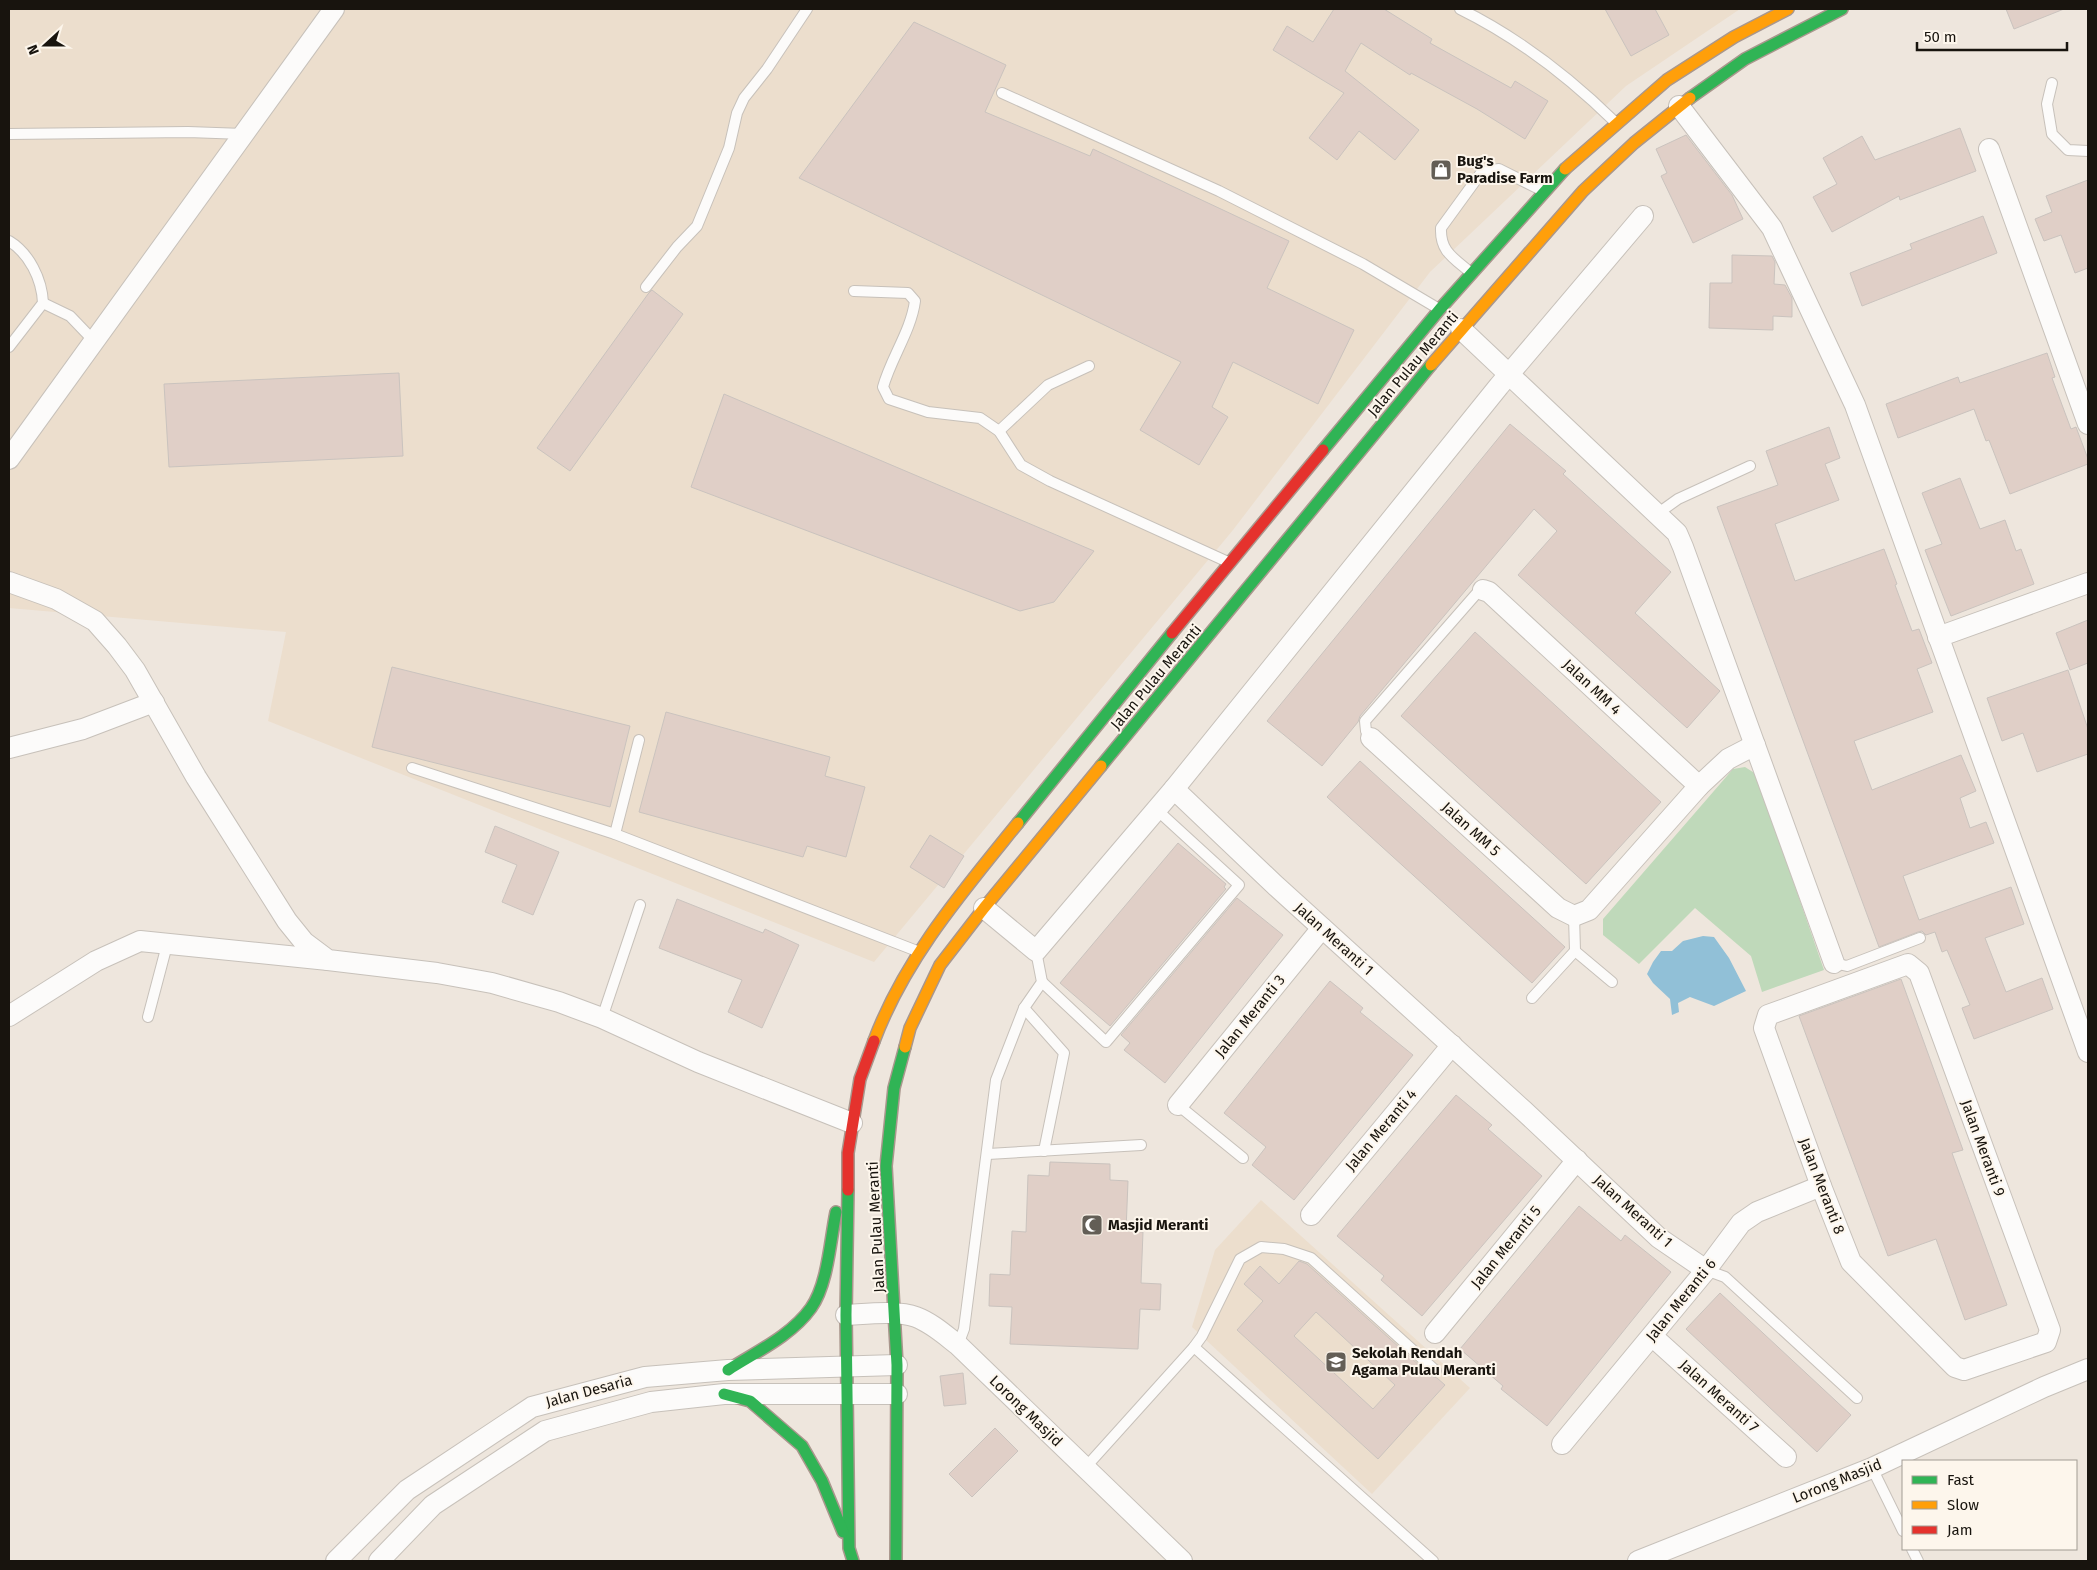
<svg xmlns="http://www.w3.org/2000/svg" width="2097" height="1570" font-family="'Fira Sans',sans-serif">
<rect width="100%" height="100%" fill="#eee6dd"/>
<!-- built -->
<g fill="#ecdecd">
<path d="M9 9H1740L1626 86 1430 272 1233 530 874 962 268 721 286 632 9 608Z"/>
<path d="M1261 1200 1470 1388 1372 1494 1192 1327 1215 1250Z"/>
</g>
<!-- green -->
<path fill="#bfd9ba" d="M1745 767 1756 774 1824 970 1762 992 1751 956 1695 908 1639 964 1603 935V919L1733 769Z"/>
<!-- water -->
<path fill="#91c0d7" d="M1703 936 1714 937 1729 958 1746 991 1714 1006 1690 997 1678 1003 1679 1012 1672 1015 1670 999 1653 983 1647 974 1653 962 1661 951H1672L1683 941Z"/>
<!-- building -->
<g fill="#e0cfc7" stroke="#cac3be" fill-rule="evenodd">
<path d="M1334 9H1384L1432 39 1430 43 1511 88 1515 81 1548 101 1525 139 1477 109 1411 73 1410 75 1361 43 1345 71 1419 130 1395 160 1359 131 1337 160 1309 138 1344 93 1273 50 1287 26 1313 42Z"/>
<path d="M1605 9H1655L1669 35 1631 56Z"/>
<path d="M2006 9H2064L2014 29Z"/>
<path d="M914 22 1006 65 985 112 1090 156 1093 149 1289 241 1267 288 1354 330 1318 404 1233 362 1212 407 1228 417 1199 465 1140 430 1181 362 799 178Z"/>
<path d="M1960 128 1976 171 1900 200 1899 196 1832 232 1813 197 1837 184 1823 158 1862 136 1875 160Z"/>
<path d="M1686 135 1732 195 1743 219 1693 243 1661 176 1667 173 1656 149Z"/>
<path d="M2088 180V268L2075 273 2061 235 2044 241 2035 219 2052 212 2046 196Z"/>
<path d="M1983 216 1997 253 1862 306 1850 273 1912 249 1910 244Z"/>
<path d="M1732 255 1772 256 1775 262 1774 284 1785 285 1792 298V317L1773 316V330L1709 328 1710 283H1732Z"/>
<path d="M652 290 683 314 570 471 537 448 648 294Z"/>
<path d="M2047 353 2055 377 2052 378 2071 429 2076 427 2088 459V464L2010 494 1989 440 1986 441 1974 409 1898 438 1886 404 1958 377 1960 383Z"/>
<path d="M399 373 403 456 169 467 164 384Z"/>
<path d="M724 394 1094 551 1054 602 1020 611 691 487Z"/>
<path d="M1510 424 1566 471 1563 474 1671 572 1635 613 1720 691 1687 728 1518 575 1557 531 1534 509 1360 716 1358 722 1322 766 1267 721Z"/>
<path d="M1829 427 1840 458 1825 464 1839 500 1775 524 1795 581 1884 549 1897 584 1895 585 1912 631 1919 629 1932 663 1917 669 1933 712 1854 741 1872 790 1961 755 1976 791 1960 798 1970 828 1986 822 1994 843 1903 876 1919 920 2011 887 2024 924 1985 938 2006 992 2042 978 2053 1009 1974 1039 1962 1008 1970 1005 1947 950 1942 952 1935 932 1926 935 1922 931 1918 932 1879 947 1717 507 1778 485 1766 451Z"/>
<path d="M1960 478 1980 529 2005 520 2016 551 2021 549 2034 584 1951 616 1925 550 1942 544 1922 493Z"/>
<path d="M2088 620V663L2070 670 2056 633Z"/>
<path d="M1475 632 1661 802 1586 884 1401 716Z"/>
<path d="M392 667 630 726 610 807 372 747Z"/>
<path d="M2068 670 2088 729V754L2037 772 2023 733 2002 741 1987 698Z"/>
<path d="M666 712 830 757 825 776 865 787 846 857 807 846 803 857 639 812Z"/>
<path d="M1360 761 1565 947 1532 983 1327 797Z"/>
<path d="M495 826 559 852 533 915 502 902 517 865 485 852Z"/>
<path d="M930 835 964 856 944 888 910 867Z"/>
<path d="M1178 843 1226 884 1224 887 1226 889 1110 1026 1060 983Z"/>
<path d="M1237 898 1283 935 1165 1083 1124 1050 1130 1043 1121 1035Z"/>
<path d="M677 899 763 933 765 929 799 945 762 1028 728 1012 742 980 659 948Z"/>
<path d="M1901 979 1963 1150 1952 1153 2007 1305 1965 1320 1936 1239 1888 1256 1799 1016Z"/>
<path d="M1330 981 1363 1008 1360 1012 1413 1055 1294 1200 1252 1165 1266 1147 1224 1113Z"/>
<path d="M1456 1095 1492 1125 1488 1129 1542 1176 1422 1316 1381 1280 1384 1276 1337 1236Z"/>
<path d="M1050 1162 1110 1164V1180L1128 1181 1126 1231 1143 1232 1141 1283 1161 1284 1160 1310 1140 1309 1138 1349 1010 1344 1012 1307 989 1306 990 1274 1010 1275 1012 1231 1026 1232 1028 1175 1049 1176Z"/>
<path d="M1579 1206 1621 1241 1625 1235 1671 1272 1547 1426 1501 1389 1503 1386 1460 1349Z"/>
<path d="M1299 1261 1307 1264 1431 1376 1437 1378 1445 1385 1378 1459 1237 1330 1263 1301 1244 1284 1260 1266 1279 1284ZM1316 1312 1395 1385 1373 1409 1294 1336Z"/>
<path d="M1720 1293 1851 1415 1817 1452 1686 1329Z"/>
<path d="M963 1373 966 1404 944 1406 940 1376Z"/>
<path d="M995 1428 1018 1451 972 1497 949 1474Z"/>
</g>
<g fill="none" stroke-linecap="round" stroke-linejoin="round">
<!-- lane casing -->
<g stroke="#c7c1ba" stroke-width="12">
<g id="lane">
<path d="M1460 9C1519 38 1568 76 1615 122"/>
<path d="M2052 83 2047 104 2052 134 2068 150 2088 151"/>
<path d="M1002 93 1219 191 1363 264 1439 309"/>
<path d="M9 134 188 132 244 134"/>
<path d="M9 241C29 253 42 279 43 303L9 347"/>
<path d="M1471 273C1454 258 1440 252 1441 228L1481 173 1490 170 1499 169 1543 191"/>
<path d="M646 287 677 247 697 226 729 148 737 113 744 98 767 69 807 9"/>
<path d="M854 291 908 293 915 301C911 331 891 358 883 387L889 399 928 412 980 418 999 431 1021 465 1050 481 1228 562"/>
<path d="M43 303 70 316 94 341"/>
<path d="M999 431 1048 385 1089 366"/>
<path d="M1657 514 1678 499 1750 466"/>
<path d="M1371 738 1366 731 1365 721 1477 593 1483 590"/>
<path d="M412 768 615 834 917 951"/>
<path d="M615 834 639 740"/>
<path d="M1574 916 1575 951 1612 982"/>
<path d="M1834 963 1847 966 1920 938"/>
<path d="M1042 982 1106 1042 1239 885 1157 810"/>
<path d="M1532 998 1575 951"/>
<path d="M1024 1008 1064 1053 1044 1151"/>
<path d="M148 1017 167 945"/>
<path d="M602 1018 640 905"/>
<path d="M1178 1105 1243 1158"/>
<path d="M988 1154 1141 1145"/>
<path d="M1706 1270 1725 1277 1857 1398"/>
<path d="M958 1345 964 1329 996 1080 1024 1008 1042 982 1036 951"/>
<path d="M1194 1347 1433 1561"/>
<path d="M1085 1468 1194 1347 1202 1336 1240 1259 1261 1247 1284 1249 1311 1258 1436 1371"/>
<path d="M1872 1468 1903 1531"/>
<path d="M1912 1549 1918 1561"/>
</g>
</g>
<!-- street casing -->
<g stroke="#c7c1ba" stroke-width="22">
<g id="street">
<path d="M1679 106 1772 228 1855 405 2088 1052"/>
<path d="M1989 149 2088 424"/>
<path d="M1461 329 1677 533 1683 547 1834 963"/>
<path d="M9 459 334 9"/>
<path d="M9 582 56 599 95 621 117 646 135 670 196 777 287 921 304 942 328 960 437 973 492 983 559 1002 602 1018 698 1062 852 1123"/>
<path d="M1483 590 1489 592 1699 786"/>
<path d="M1938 637 2088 583"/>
<path d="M1371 738 1558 908 1574 916 1589 910 1699 786 1728 759 1755 745"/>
<path d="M9 748 83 729 154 702"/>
<path d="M1174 789 1499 386 1643 216"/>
<path d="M984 908 1036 951 1174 789 1276 886 1524 1111 1659 1238 1706 1270"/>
<path d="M1908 964 1919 973 2050 1330 2046 1342 1964 1370 1955 1367 1851 1262 1821 1186 1764 1028 1768 1015Z"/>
<path d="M9 1016 96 961 140 941 328 960"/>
<path d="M1178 1105 1322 928"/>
<path d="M1311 1215 1452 1045"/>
<path d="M846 1315C866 1314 898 1310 916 1317 932 1323 945 1335 958 1345L1182 1561"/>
<path d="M1435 1333 1577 1160"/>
<path d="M1652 1336 1786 1457"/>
<path d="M1562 1444 1706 1270 1741 1223 1757 1212 1821 1186"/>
<path d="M336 1561 407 1490 532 1407 645 1377 728 1370 897 1365"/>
<path d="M379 1561 433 1505 545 1431 651 1402 724 1394H897"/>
<path d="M1638 1561 1872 1468 2044 1387 2088 1369"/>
</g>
</g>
<!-- fast casing -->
<g stroke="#a9978d" stroke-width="14">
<g id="fast">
<path d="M1690 98 1745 59 1842 9"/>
<path d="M1323 450 1440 309 1565 169"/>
<path d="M1101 766 1431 365"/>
<path d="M1018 823 1172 633"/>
<path d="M848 1190 846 1315 849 1548 853 1561"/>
<path d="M728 1370C756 1352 791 1336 811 1308 828 1284 830 1241 836 1212"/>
<path d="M724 1394 750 1401 802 1446 822 1481 843 1532"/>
<path d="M896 1561 897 1365 886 1166 894 1088 905 1047"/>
</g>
</g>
<!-- slow casing -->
<g stroke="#a9978d" stroke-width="14">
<g id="slow">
<path d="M1565 169 1667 80 1734 37 1788 9"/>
<path d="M1431 365 1583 191 1634 143 1690 98"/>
<path d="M874 1041C905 958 963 891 1018 823"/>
<path d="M905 1047 910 1028 940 965 984 908 1101 766"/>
</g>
</g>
<!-- jam casing -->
<g stroke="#a9978d" stroke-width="14">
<g id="jam">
<path d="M1172 633 1323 450"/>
<path d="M848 1190V1153L860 1079 874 1041"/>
</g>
</g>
<!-- lane -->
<use href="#lane" stroke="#fcfbfa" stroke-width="10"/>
<!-- street -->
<use href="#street" stroke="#fcfbfa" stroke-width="20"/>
<!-- fast -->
<use href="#fast" stroke="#30b455" stroke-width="11"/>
<!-- slow -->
<use href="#slow" stroke="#ff9f0a" stroke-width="11"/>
<!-- jam -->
<use href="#jam" stroke="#e5322d" stroke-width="11"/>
</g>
<!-- icons -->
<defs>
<g id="shop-square" transform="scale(1.125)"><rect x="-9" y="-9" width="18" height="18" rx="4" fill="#635e56" stroke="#fdf6ec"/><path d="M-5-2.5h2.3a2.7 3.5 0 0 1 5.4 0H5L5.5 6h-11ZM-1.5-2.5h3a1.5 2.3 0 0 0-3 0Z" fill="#fff"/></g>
<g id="mosque-square" transform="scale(1.125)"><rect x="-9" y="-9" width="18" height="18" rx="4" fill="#635e56" stroke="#fdf6ec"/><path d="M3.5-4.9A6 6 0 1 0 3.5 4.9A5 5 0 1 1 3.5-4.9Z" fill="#fff"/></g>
<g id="school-square" transform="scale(1.125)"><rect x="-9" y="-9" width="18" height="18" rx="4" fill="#635e56" stroke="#fdf6ec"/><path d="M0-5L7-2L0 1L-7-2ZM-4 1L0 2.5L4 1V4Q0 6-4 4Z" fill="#fff"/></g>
</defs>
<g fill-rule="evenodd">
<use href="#shop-square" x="1441" y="170"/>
<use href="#mosque-square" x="1092" y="1225"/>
<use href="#school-square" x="1336" y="1362"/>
</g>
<g text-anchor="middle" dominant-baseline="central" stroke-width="4" stroke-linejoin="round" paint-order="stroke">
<!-- poi labels -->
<g font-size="15" font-weight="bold" fill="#18140e" stroke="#fdf6ec" text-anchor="start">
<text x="1457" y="161">Bug's<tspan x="1457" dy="17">Paradise Farm</tspan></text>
<text x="1108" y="1225">Masjid Meranti</text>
<text x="1352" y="1353">Sekolah Rendah<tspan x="1352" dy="17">Agama Pulau Meranti</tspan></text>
</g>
<!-- street labels -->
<g font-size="15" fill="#18140e" stroke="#fdf6ec">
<text transform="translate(1413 364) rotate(-50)">Jalan Pulau Meranti</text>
<text transform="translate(1156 677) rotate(-50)">Jalan Pulau Meranti</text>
<text transform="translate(1592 687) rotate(43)">Jalan MM 4</text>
<text transform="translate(1471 829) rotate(42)">Jalan MM 5</text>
<text transform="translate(1334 939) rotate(42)">Jalan Meranti 1</text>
<text transform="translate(1250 1016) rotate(-51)">Jalan Meranti 3</text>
<text transform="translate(1381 1130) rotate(-50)">Jalan Meranti 4</text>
<text transform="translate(1983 1148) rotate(70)">Jalan Meranti 9</text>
<text transform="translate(1822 1186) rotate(69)">Jalan Meranti 8</text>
<text transform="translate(1633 1211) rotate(42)">Jalan Meranti 1</text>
<text transform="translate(876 1227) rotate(-93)">Jalan Pulau Meranti</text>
<text transform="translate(1506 1247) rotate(-51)">Jalan Meranti 5</text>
<text transform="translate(1681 1300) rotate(-51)">Jalan Meranti 6</text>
<text transform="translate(589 1391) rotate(-15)">Jalan Desaria</text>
<text transform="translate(1719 1396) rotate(42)">Jalan Meranti 7</text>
<text transform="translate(1026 1411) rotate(44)">Lorong Masjid</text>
<text transform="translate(1837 1481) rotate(-22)">Lorong Masjid</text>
</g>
</g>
<!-- border -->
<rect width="2097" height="1570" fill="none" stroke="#18140e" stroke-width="20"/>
<!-- legend -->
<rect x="1902" y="1460" width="175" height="90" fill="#fdf6ec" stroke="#a19c93"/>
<rect x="1912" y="1476" width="25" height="8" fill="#30b455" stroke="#a19c93"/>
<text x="1947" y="1485" font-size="15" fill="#18140e">Fast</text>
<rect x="1912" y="1501" width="25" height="8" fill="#ff9f0a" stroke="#a19c93"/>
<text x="1947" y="1510" font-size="15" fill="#18140e">Slow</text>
<rect x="1912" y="1526" width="25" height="8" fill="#e5322d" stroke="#a19c93"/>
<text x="1947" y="1535" font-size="15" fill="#18140e">Jam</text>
<!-- north arrow -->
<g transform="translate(45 45) rotate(249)" stroke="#fdf6ec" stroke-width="4" paint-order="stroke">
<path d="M0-4L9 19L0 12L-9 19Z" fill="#18140e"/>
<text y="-8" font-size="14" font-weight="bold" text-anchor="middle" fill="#18140e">N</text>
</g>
<!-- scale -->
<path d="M1917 42v8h150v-8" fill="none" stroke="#18140e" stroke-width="2.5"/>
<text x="1924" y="42" font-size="15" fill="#18140e" stroke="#fdf6ec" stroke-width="4" paint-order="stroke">50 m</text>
</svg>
